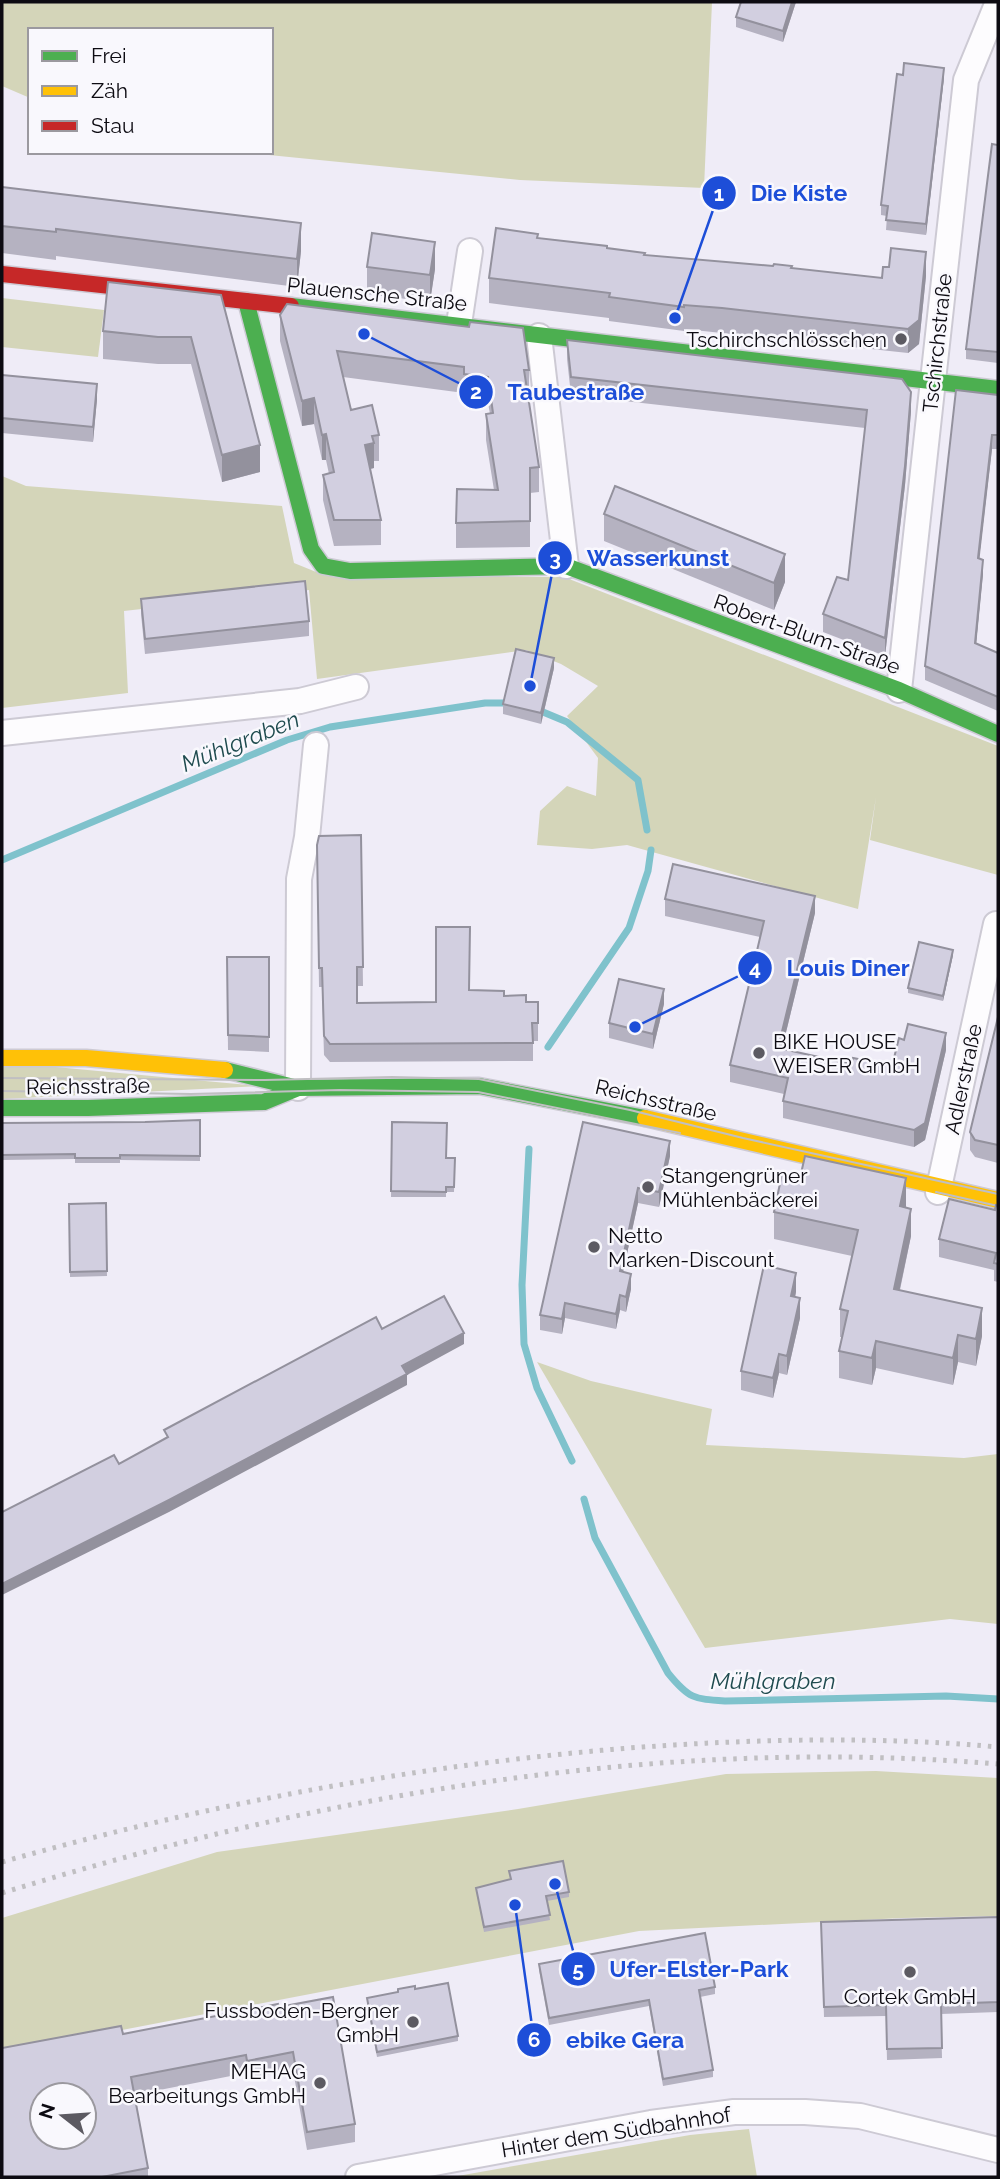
<svg xmlns="http://www.w3.org/2000/svg" width="1000" height="2179" font-family="Raleway,sans-serif">
<rect width="100%" height="100%" fill="#efecf7"/>
<!-- green -->
<g fill="#d4d5b9">
<path d="M2 2H712L704 188 520 180 239 152H271V30H30V98L2 86Z"/>
<path d="M2 298 104 310 98 357 2 347Z"/>
<path d="M2 476 26 486 282 506 294 563 326 576 564 577 998 746V875L870 840 876 797 858 909 627 845 592 849 537 845 540 811 567 786 596 796 598 758 567 716 598 686 561 664 526 650 317 679 309 590 124 611 128 693 2 708Z"/>
<path d="M2 1062 259 1086 2 1099Z"/>
<path d="M537 1362 591 1381 712 1409 706 1445 964 1458 998 1454V1624L950 1619 705 1648Z"/>
<path d="M876 1771 998 1778V1916L902 1918 639 1931 2 2053V1918L217 1852 518 1809 726 1774Z"/>
<path d="M749 2129 757 2177H452L690 2135Z"/>
</g>
<g fill="none" stroke-linecap="round" stroke-linejoin="round">
<!-- stream -->
<g stroke="#7fc2cc" stroke-width="7">
<path d="M543 712 567 722 638 780 647 830"/>
<path d="M2 860 287 740 330 727 485 703H506"/>
<path d="M548 1047 629 928 648 871 651 850"/>
<path d="M529 1149 522 1285 524 1344 537 1388 572 1461"/>
<path d="M584 1499 595 1538 668 1673C689 1699 694 1699 726 1701L946 1696 998 1699"/>
</g>
<!-- street casing -->
<g stroke="#cdcad4" stroke-width="28">
<g id="street">
<path d="M459 324 470 251"/>
<path d="M539 336 566 566"/>
<path d="M899 690 966 80 998 2"/>
<path d="M2 733 300 701 356 687"/>
<path d="M298 1088 299 879 307 837 316 745"/>
<path d="M938 1192 996 924"/>
<path d="M358 2177 651 2123 734 2112H805L860 2116 998 2150"/>
</g>
</g>
<!-- fast casing -->
<g stroke="#cdcad4" stroke-width="19">
<g id="fast">
<path d="M246 301 311 549 323 566 350 571 566 566 899 690 998 734"/>
<path d="M291 306 998 389"/>
<path d="M225 1070 298 1088 479 1086 645 1118"/>
<path d="M2 1108H88L264 1102 298 1088"/>
</g>
</g>
<!-- slow casing -->
<g stroke="#cdcad4" stroke-width="19">
<g id="slow">
<path d="M2 1058H86L225 1070"/>
<path d="M645 1118 998 1200"/>
</g>
</g>
<!-- jam casing -->
<g stroke="#cdcad4" stroke-width="19">
<path id="jam" d="M2 274 291 306"/>
</g>
<!-- street -->
<use href="#street" stroke="#fdfcfe" stroke-width="24"/>
<!-- fast -->
<use href="#fast" stroke="#4caf50" stroke-width="16"/>
<!-- slow -->
<use href="#slow" stroke="#ffc107" stroke-width="16"/>
<!-- jam -->
<use href="#jam" stroke="#c62828" stroke-width="16"/>
<!-- tram -->
<g stroke="#c0bfc2" stroke-width="2">
<path d="M2 1078 265 1080 392 1077 479 1079 630 1110 743 1138 998 1194"/>
<path d="M2 1091 191 1094 340 1090 478 1092 680 1133"/>
<path d="M936 1192 998 1206"/>
</g>
<!-- rail -->
<g stroke="#c0bfc2" stroke-width="5" stroke-dasharray="3.5 7" stroke-linecap="butt">
<path d="M2 1862C207 1804 417 1765 629 1748 752 1739 875 1736 998 1747"/>
<path d="M2 1893C323 1794 661 1736 998 1764"/>
</g>
</g>
<!-- wall -->
<g fill="#b5b2c1">
<path d="M796 2 783 42 736 27V17Z"/>
<path d="M944 78 926 235 886 230 887 216 881 215V205Z"/>
<path d="M998 145V363L966 359V349Z"/>
<path d="M2 187 301 251 297 287 56 256V260L2 253Z"/>
<path d="M538 238 645 255 792 268 882 278 926 276 919 344 908 353 722 333 684 329V331L609 321V318L489 303V278Z"/>
<path d="M367 267 435 269 430 302 367 294Z"/>
<path d="M221 295 260 472 222 482 191 364H158L103 359V331Z"/>
<path d="M280 315 529 370V395H528L539 467V492L530 493V547L456 548V523L494 490 486 440V414H490L488 403 464 399V393L343 377 351 410 379 435V461H374V468L370 469 381 520V545L334 546 323 500V475L329 474 326 460H322L314 424 302 426 280 341Z"/>
<path d="M567 340 911 411 905 485 885 656 823 632V614L848 580 865 428 571 395 567 359Z"/>
<path d="M2 375 97 399 93 442 2 433Z"/>
<path d="M998 395V449H992L979 558 983 574 976 643 998 653V711L925 680V666Z"/>
<path d="M604 514 785 582 774 610 604 541Z"/>
<path d="M141 599 309 621V636L145 654 141 614Z"/>
<path d="M554 668 541 724 503 714V704Z"/>
<path d="M361 835 363 986H357V1003L436 1002 469 990 504 996 526 1002H538V1041H533V1061L330 1062 324 1055 322 987H319L317 845Z"/>
<path d="M665 899 815 913 782 1049 851 1064 892 1066 946 1050 925 1140 914 1147 783 1118V1101L784 1094 730 1082V1065L760 937 665 916Z"/>
<path d="M953 955 943 1001 908 993V988Z"/>
<path d="M227 957H269V1052L228 1050Z"/>
<path d="M664 1004 653 1049 609 1038V1023Z"/>
<path d="M998 1017V1163L975 1157 970 1150V1132Z"/>
<path d="M200 1120V1161L120 1160V1163H75V1159L2 1160V1123L145 1122Z"/>
<path d="M392 1122 446 1158H455L454 1192H446V1197H391Z"/>
<path d="M583 1122 670 1156 659 1207 638 1203 623 1272 631 1289 626 1312 620 1310 616 1329 565 1318 562 1334 540 1330V1315Z"/>
<path d="M106 1203 107 1276 70 1277 69 1204Z"/>
<path d="M906 1206 911 1236 900 1290 982 1336 976 1366 958 1362 953 1385 876 1368 872 1385 839 1378V1351L842 1337H840V1309L852 1256 774 1239V1212Z"/>
<path d="M998 1206V1282L994 1281V1270L939 1257V1239L995 1210Z"/>
<path d="M796 1292 795 1297 800 1318 787 1375 779 1373 773 1398 741 1390V1371Z"/>
<path d="M509 1871 569 1892V1897L547 1901 550 1920 484 1932 476 1888 510 1879Z"/>
<path d="M998 1917V2012L941 2014 942 2058 887 2060 886 2016 824 2017 821 1922Z"/>
<path d="M539 1964 715 1987V1994L700 1997 713 2070V2077L663 2086 649 2006 549 2025 539 1970Z"/>
<path d="M415 1989 458 2036V2041L377 2057 367 2003V1998Z"/>
<path d="M279 2007 355 2124V2142L307 2150 293 2070 247 2079 246 2073 134 2095 148 2168V2177H2L123 2034Z"/>
</g>
<!-- shaded-wall -->
<g fill="#93919d">
<path d="M792 2H796L783 42V31Z"/>
<path d="M944 68V78L926 235V224Z"/>
<path d="M301 223V251L297 287V259Z"/>
<path d="M435 242V269L430 302V275Z"/>
<path d="M926 252V276L919 344 908 353V329Z"/>
<path d="M97 384V399L93 442V427Z"/>
<path d="M911 392V411L905 485 885 656V638Z"/>
<path d="M314 398V424L302 426V401Z"/>
<path d="M326 434V460H322V435Z"/>
<path d="M992 435V449L978 572V558Z"/>
<path d="M374 443V468L365 470V445Z"/>
<path d="M260 445V472L222 482V455Z"/>
<path d="M785 554V582L774 610V583Z"/>
<path d="M983 560V574L975 657V643Z"/>
<path d="M554 658V668L541 724V713Z"/>
<path d="M815 896V913L778 1065V1048Z"/>
<path d="M953 950V955L943 1001V996Z"/>
<path d="M664 989V1004L653 1049V1034Z"/>
<path d="M946 1033V1050L925 1140 914 1147V1130Z"/>
<path d="M670 1141V1156L659 1207V1192Z"/>
<path d="M906 1178V1206L900 1234V1206Z"/>
<path d="M638 1188V1203L620 1286V1271Z"/>
<path d="M911 1209V1236L894 1316V1289Z"/>
<path d="M796 1273V1292L791 1316V1296Z"/>
<path d="M631 1274V1289L626 1312V1297Z"/>
<path d="M620 1295V1310L616 1329V1314Z"/>
<path d="M800 1298V1318L787 1375V1356Z"/>
<path d="M565 1303V1318L562 1334V1319Z"/>
<path d="M982 1308V1336L976 1366V1339Z"/>
<path d="M464 1333V1344L407 1375V1385L169 1512 2 1595V1584Z"/>
<path d="M958 1335V1362L953 1385V1358Z"/>
<path d="M876 1341V1368L872 1385V1358Z"/>
<path d="M779 1354V1373L773 1398V1378Z"/>
</g>
<!-- building -->
<g fill="#d2cfe0" stroke="#93919d" stroke-width="2" fill-rule="evenodd">
<path d="M741 2H792L783 31 736 17Z"/>
<path d="M904 63 944 68 926 224 886 220 888 206 881 205 897 74 903 75Z"/>
<path d="M992 144 998 145V352L966 349Z"/>
<path d="M2 187 301 223 297 259 56 229V232L2 226Z"/>
<path d="M496 228 538 234 537 238 607 246V248L645 253 644 255 773 266 774 264 792 266 791 268 882 278 883 267H889L891 248 926 252 919 320 908 329 722 308 684 305V307L609 297 610 293 489 278Z"/>
<path d="M372 233 435 242 430 275 367 267Z"/>
<path d="M108 282 221 295 260 445 222 455 191 337H158L103 331Z"/>
<path d="M287 304 469 327 470 322 523 328 529 370H524L539 467 530 468V521L456 523 457 489 498 490 486 414 493 413 488 377 464 374V367L337 351 351 410 372 405 379 435 372 436 374 443 365 445 381 520H334L323 475 334 472 326 434 322 435 314 398 302 401 280 315Z"/>
<path d="M567 340 902 379 911 392 905 466 885 638 823 614 837 577 848 580 867 410 571 377Z"/>
<path d="M2 375 97 384 93 427 2 418Z"/>
<path d="M956 390 998 395V435H992L978 558 983 560 975 643 998 653V697L925 666Z"/>
<path d="M615 486 785 554 774 583 604 514Z"/>
<path d="M305 581 309 621 145 639 141 599Z"/>
<path d="M516 649 554 658 541 713 503 704Z"/>
<path d="M361 835 363 967H357V1003L436 1002V927H470L469 990 504 991V996L526 995V1002H538V1023H532L533 1043 330 1044 324 1036 322 968H319L317 845 319 836Z"/>
<path d="M673 864 815 896 778 1048 851 1064 853 1058 892 1066 899 1038 904 1040 908 1024 946 1033 925 1123 914 1130 783 1101 788 1078 730 1065 764 921 665 899Z"/>
<path d="M919 942 953 950 943 996 908 988Z"/>
<path d="M227 957H269V1037L228 1035Z"/>
<path d="M619 979 664 989 653 1034 609 1023Z"/>
<path d="M998 1017V1145L975 1140 970 1132Z"/>
<path d="M200 1120V1156L120 1155V1158H75V1154L2 1155V1123L145 1122Z"/>
<path d="M392 1122 447 1123 446 1158H455L454 1187H446V1192L391 1191Z"/>
<path d="M583 1122 670 1141 659 1192 638 1188 620 1271 631 1274 626 1297 620 1295 616 1314 565 1303 562 1319 540 1315Z"/>
<path d="M805 1156 906 1178 900 1206 911 1209 894 1289 982 1308 976 1339 958 1335 953 1358 876 1341 872 1358 839 1351 848 1311 840 1309 858 1230 774 1212 782 1174 800 1178Z"/>
<path d="M949 1199 995 1210 996 1205 998 1206V1264L994 1263 996 1253 939 1239Z"/>
<path d="M106 1203 107 1271 70 1272 69 1204Z"/>
<path d="M764 1265 796 1273 791 1296 800 1298 787 1356 779 1354 773 1378 741 1371Z"/>
<path d="M444 1296 464 1333 402 1366 407 1374 169 1500 2 1584V1512L114 1455 119 1464 168 1437 164 1430 376 1317 382 1329Z"/>
<path d="M563 1861 569 1892 546 1896 550 1915 484 1927 476 1888 511 1879 509 1871Z"/>
<path d="M998 1917V2002L941 2004 942 2048 887 2049 886 2005 824 2007 821 1922Z"/>
<path d="M705 1933 715 1987 699 1990 713 2070 663 2079 649 2000 549 2018 539 1964Z"/>
<path d="M448 1983 458 2036 377 2052 367 1998 398 1992V1989L415 1986V1989Z"/>
<path d="M333 1997 355 2124 307 2132 293 2052 247 2061 246 2055 131 2077 148 2168 102 2177H2V2048L121 2026 123 2034 278 2004 279 2007ZM42 2095H84V2137H42Z"/>
</g>
<!-- markers -->
<g fill="#5c5a62" stroke="#f9f8fd" stroke-width="2.5">
<circle cx="901" cy="339" r="7"/>
<circle cx="759" cy="1053" r="7"/>
<circle cx="648" cy="1187" r="7"/>
<circle cx="594" cy="1247" r="7"/>
<circle cx="910" cy="1972" r="7"/>
<circle cx="413" cy="2022" r="7"/>
<circle cx="320" cy="2083" r="7"/>
</g>
<g text-anchor="middle" dominant-baseline="central" stroke-width="5" stroke-linejoin="round" paint-order="stroke">
<!-- street labels -->
<g font-size="21" fill="#0d0b12" stroke="#f9f8fd">
<text transform="translate(377 294) rotate(6)">Plauensche Straße</text>
<text transform="translate(937 343) rotate(-84)">Tschirchstraße</text>
<text transform="translate(807 634) rotate(20)">Robert-Blum-Straße</text>
<text transform="translate(963 1079) rotate(-78)">Adlerstraße</text>
<text transform="translate(88 1086) rotate(-1)">Reichsstraße</text>
<text transform="translate(656 1100) rotate(13)">Reichsstraße</text>
<text transform="translate(616 2132) rotate(-9)">Hinter dem Südbahnhof</text>
</g>
<!-- poi labels -->
<g font-size="21" fill="#0d0b12" stroke="#f9f8fd" text-anchor="end">
<text x="887" y="339">Tschirchschlösschen</text>
<text x="773" y="1041" text-anchor="start">BIKE HOUSE<tspan x="773" dy="24">WEISER GmbH</tspan></text>
<text x="662" y="1175" text-anchor="start">Stangengrüner<tspan x="662" dy="24">Mühlenbäckerei</tspan></text>
<text x="608" y="1235" text-anchor="start">Netto<tspan x="608" dy="24">Marken-Discount</tspan></text>
<text x="910" y="1996" text-anchor="middle">Cortek GmbH</text>
<text x="399" y="2010">Fussboden-Bergner<tspan x="399" dy="24">GmbH</tspan></text>
<text x="306" y="2071">MEHAG<tspan x="306" dy="24">Bearbeitungs GmbH</tspan></text>
</g>
<!-- water labels -->
<g font-size="23" font-style="italic" fill="#1f4b4f" stroke="#f9f8fd">
<text transform="translate(240 741) rotate(-22)">Mühlgraben</text>
<text x="773" y="1680">Mühlgraben</text>
</g>
</g>
<!-- callouts -->
<path fill="none" stroke="#1d4ed8" stroke-width="2.5" d="M675 318L719 193M364 334L476 392M530 686L555 558M635 1027L755 968M555 1884L578 1969M515 1905L534 2040"/>
<g fill="#1d4ed8" stroke="#f9f8fd" stroke-width="2.5">
<circle cx="675" cy="318" r="7"/>
<circle cx="364" cy="334" r="7"/>
<circle cx="530" cy="686" r="7"/>
<circle cx="635" cy="1027" r="7"/>
<circle cx="555" cy="1884" r="7"/>
<circle cx="515" cy="1905" r="7"/>
<circle cx="719" cy="193" r="18"/>
<circle cx="476" cy="392" r="18"/>
<circle cx="555" cy="558" r="18"/>
<circle cx="755" cy="968" r="18"/>
<circle cx="578" cy="1969" r="18"/>
<circle cx="534" cy="2040" r="18"/>
</g>
<g font-size="21" text-anchor="middle" font-weight="bold" fill="#fff">
<text x="719" y="201">1</text>
<text x="476" y="399">2</text>
<text x="555" y="566">3</text>
<text x="755" y="975">4</text>
<text x="578" y="1977">5</text>
<text x="534" y="2047">6</text>
</g>
<g font-size="23" text-anchor="middle" font-weight="bold" fill="#1d4ed8" stroke="#f9f8fd" stroke-width="5" stroke-linejoin="round" paint-order="stroke">
<text x="799" y="201">Die Kiste</text>
<text x="576" y="400">Taubestraße</text>
<text x="658" y="566">Wasserkunst</text>
<text x="848" y="976">Louis Diner</text>
<text x="699" y="1977">Ufer-Elster-Park</text>
<text x="625" y="2048">ebike Gera</text>
</g>
<!-- border -->
<rect width="1000" height="2179" fill="none" stroke="#0d0b12" stroke-width="7"/>
<!-- legend -->
<rect x="28" y="28" width="245" height="126" fill="#f9f8fd" stroke="#9b999f" stroke-width="2"/>
<rect x="42" y="51" width="35" height="10" fill="#4caf50" stroke="#9b999f" stroke-width="2"/>
<text x="91" y="63" font-size="21" fill="#0d0b12">Frei</text>
<rect x="42" y="86" width="35" height="10" fill="#ffc107" stroke="#9b999f" stroke-width="2"/>
<text x="91" y="98" font-size="21" fill="#0d0b12">Zäh</text>
<rect x="42" y="121" width="35" height="10" fill="#c62828" stroke="#9b999f" stroke-width="2"/>
<text x="91" y="133" font-size="21" fill="#0d0b12">Stau</text>
<!-- north arrow -->
<g transform="translate(63 2116) rotate(287)"><circle r="33" fill="#f9f8fd" stroke="#9b999f" stroke-width="2"/>
<path d="M0-5L12 26L0 18L-12 26Z" fill="#5c5a62"/>
<text y="-10" font-size="19" font-weight="bold" text-anchor="middle" fill="#0d0b12">N</text>
</g>
</svg>
